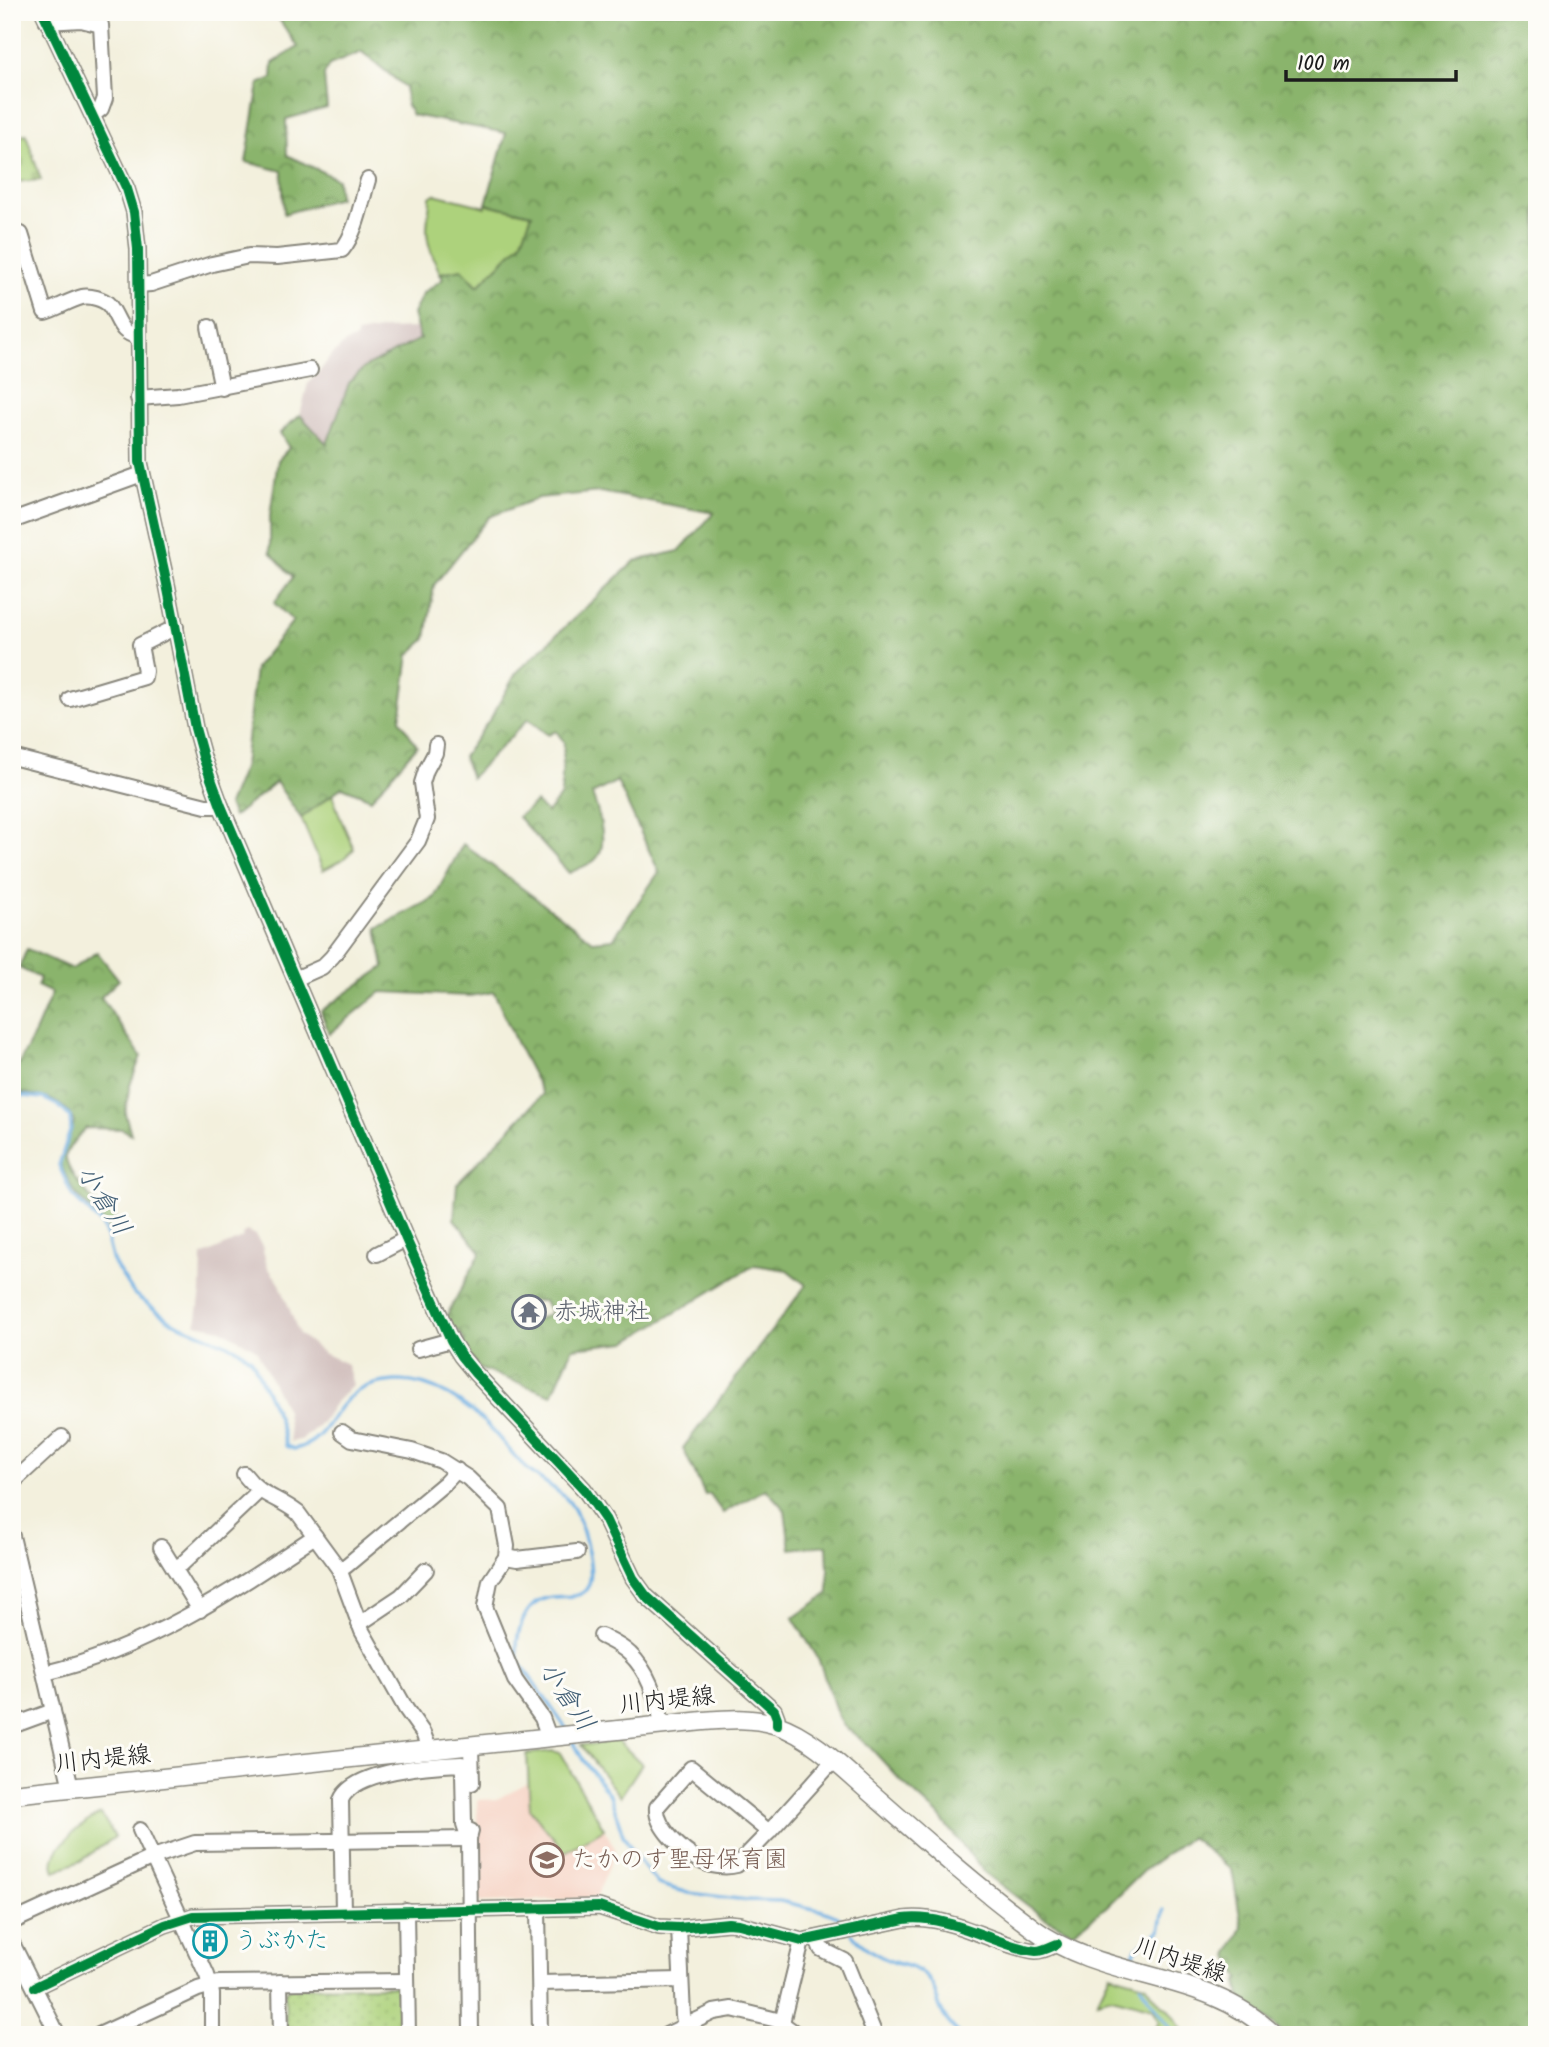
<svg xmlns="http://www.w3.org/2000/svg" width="1549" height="2047" font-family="Kalam,'Klee One',sans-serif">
<defs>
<pattern id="forest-crowns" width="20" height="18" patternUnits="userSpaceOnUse" patternTransform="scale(1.75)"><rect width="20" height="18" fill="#8ab46c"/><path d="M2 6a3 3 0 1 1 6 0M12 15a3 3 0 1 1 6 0" fill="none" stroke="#709258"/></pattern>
<pattern id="cemetery-stones" width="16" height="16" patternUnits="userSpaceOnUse" patternTransform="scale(1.75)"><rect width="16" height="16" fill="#add27c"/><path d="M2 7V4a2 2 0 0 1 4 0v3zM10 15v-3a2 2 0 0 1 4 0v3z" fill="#94b46b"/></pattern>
<pattern id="park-dots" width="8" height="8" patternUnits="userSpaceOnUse" patternTransform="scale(1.75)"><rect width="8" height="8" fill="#add27c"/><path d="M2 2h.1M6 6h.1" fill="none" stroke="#94b46b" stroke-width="1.8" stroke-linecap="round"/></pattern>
</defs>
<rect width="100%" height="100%" fill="#fdfcf7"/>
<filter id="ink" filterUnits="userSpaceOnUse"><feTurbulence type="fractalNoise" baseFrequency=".0143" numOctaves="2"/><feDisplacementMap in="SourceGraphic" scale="14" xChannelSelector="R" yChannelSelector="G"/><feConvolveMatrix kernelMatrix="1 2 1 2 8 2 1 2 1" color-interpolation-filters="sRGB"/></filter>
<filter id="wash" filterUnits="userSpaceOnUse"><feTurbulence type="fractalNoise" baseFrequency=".00686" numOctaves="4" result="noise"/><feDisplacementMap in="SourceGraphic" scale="28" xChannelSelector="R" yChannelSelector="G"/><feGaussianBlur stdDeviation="1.57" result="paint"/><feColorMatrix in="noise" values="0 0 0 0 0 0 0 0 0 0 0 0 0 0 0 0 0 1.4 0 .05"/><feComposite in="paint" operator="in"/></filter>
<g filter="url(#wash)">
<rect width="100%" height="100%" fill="#f3f0dd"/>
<!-- built -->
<path fill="#f6d2c3" d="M527 1783 530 1809 564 1851 604 1829 616 1850 596 1898 483 1902 477 1898V1800L497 1799Z"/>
<!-- industrial -->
<g fill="#d1bfbd">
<path d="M417 328 420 339 365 367 349 383 326 445 300 415 308 383 318 374 330 357 345 343 357 338V334L386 329Z"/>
<path d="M247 1231 255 1235 262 1246 267 1266 280 1284 299 1334 323 1353 347 1364 353 1385 334 1404 322 1422 303 1439 290 1442 286 1410 256 1349 221 1329 196 1324 201 1292 202 1256 242 1238 243 1233Z"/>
</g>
<!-- green -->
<g fill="#add27c" stroke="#64774c" stroke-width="2">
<path d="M434 194 486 207V204L532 214 521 243 478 286 462 269 440 273C434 260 427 245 427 230 427 219 430 208 430 197Z"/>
<path d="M332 794 341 820 354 849 342 860 323 870 301 818Z"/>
<path d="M614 1737 642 1764 620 1797 581 1745 602 1743Z"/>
<path d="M553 1751 560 1753 604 1829 565 1852 530 1809 527 1754Z"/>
<path d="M101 1814 115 1837 80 1861 55 1871C45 1851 84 1821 101 1814Z"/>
<path d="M1110 1974 1145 1984 1159 2002 1168 2009 1186 2035H1138L1154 2028 1159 2022 1153 2008 1112 1997 1097 2001Z"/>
</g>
<!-- forest -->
<g fill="url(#forest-crowns)" stroke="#536844" stroke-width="2" fill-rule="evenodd">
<path d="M274 12H1537V2035H1285L1262 2014 1241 1998 1238 1981 1240 1979 1228 1955 1242 1928 1232 1870 1190 1837 1143 1871 1106 1907 1072 1932 1043 1917 984 1872 938 1815 903 1783 866 1743 844 1726 838 1716 818 1658 793 1618 829 1593 827 1545 790 1549 785 1510 766 1489 723 1513 709 1494 705 1495 683 1448 806 1285 787 1270 755 1265 626 1342 573 1348 552 1395 480 1369 460 1344 465 1341 459 1331H452L446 1317 481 1252 454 1219 457 1184 543 1094 516 1042 494 992 470 996 381 992 329 1034 321 1011 384 967 377 928 434 898 463 844 593 941 613 939 659 872 617 781 592 794C598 810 610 846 595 860 589 865 577 869 569 873L518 817 536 802 547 813 561 795 564 742 556 731 548 735 528 719 471 778 463 757 492 716 516 673 635 561 679 551 714 513 600 492 538 498 489 517 434 585 426 639 409 655 400 720 417 746 371 799 342 787 301 818 276 782 233 817 228 805 244 766 255 668 293 621 274 603 293 577 270 552V515L278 460 289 448 280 433 300 415 327 444 349 383 365 367 420 339 413 314 423 293 443 279 440 273 462 269 478 286 521 243 532 214 486 204 506 133 412 115 406 103 405 87 362 52 329 65 324 75 327 108 286 119 287 155 337 179 339 198 284 214 282 171 246 162 259 84 272 78 273 63 298 47ZM525 1301H544L551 1313 522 1327 513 1308Z"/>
<path d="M27 949 72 969 97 952 119 980 101 997 141 1056 130 1085 125 1113 131 1134 122 1129 86 1128C79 1135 69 1145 66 1155 63 1169 93 1200 102 1211L110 1208 118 1226 116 1231 110 1234 107 1226 74 1192 61 1167 60 1163 74 1122C63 1096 37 1096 12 1092L15 1071 34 1035 52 993 37 986 40 978 19 968Z"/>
</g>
<!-- cemetery -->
<path fill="url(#cemetery-stones)" stroke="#64774c" stroke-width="2" d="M26 134 41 180 12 182V137Z"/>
<!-- park -->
<path fill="url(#park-dots)" stroke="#64774c" stroke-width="2" d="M396 1986 402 1993V2035H286L285 1992 291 1987Z"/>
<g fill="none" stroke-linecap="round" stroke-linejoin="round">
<!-- stream -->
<g stroke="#6eafe2" stroke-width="3.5">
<path d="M12 1095 43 1098 59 1106 70 1117 71 1128 59 1165 72 1195 102 1225 106 1234 113 1262 134 1294 172 1322 238 1349 252 1360 278 1417 286 1446 294 1449C328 1442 330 1410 355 1393 365 1385 382 1382 395 1381 432 1379 468 1404 492 1430 503 1442 513 1455 524 1466 537 1479 561 1490 570 1503 581 1516 595 1568 589 1584 583 1602 561 1594 547 1598 522 1604 514 1639 518 1660L568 1731"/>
<path d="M573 1741 583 1760 610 1795 623 1835 639 1861 658 1884 689 1893 747 1900 780 1901 823 1911 838 1917 847 1928"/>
<path d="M852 1934C862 1947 878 1956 893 1962 904 1966 914 1966 923 1974 935 1984 935 1995 940 2008 944 2018 952 2027 960 2035"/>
<path d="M1132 1960 1136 1949 1160 1931 1164 1910"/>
<path d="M1140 1985 1175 2035"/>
</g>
</g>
</g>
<g filter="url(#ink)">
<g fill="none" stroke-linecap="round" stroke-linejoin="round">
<!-- minor casing -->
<g stroke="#88867c" stroke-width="18">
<g id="minor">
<path d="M43 12 127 189 134 212 138 249 140 462 167 584 195 728 203 757 221 806 406 1239 451 1340 461 1356 475 1373 584 1489 605 1519 633 1578 646 1596 774 1710 777 1718V1725"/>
<path d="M47 22 81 20 101 25 105 98 101 109 93 115"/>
<path d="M21 234 45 312C58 308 70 300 82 297 89 295 104 299 109 305 120 319 118 333 139 337"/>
<path d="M139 285 151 284 212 264 249 256 277 257 342 250C357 231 361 203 368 180"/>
<path d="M209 327 222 388"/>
<path d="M138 398 178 395 310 370"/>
<path d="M12 521 142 474"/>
<path d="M70 699 144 677 145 671 140 645 176 627"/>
<path d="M12 757 206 806H221"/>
<path d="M295 979 322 967 332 957 418 841 427 819 422 783 426 770 435 753 436 745"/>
<path d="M377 1254 406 1239"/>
<path d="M418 1349 451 1340"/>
<path d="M342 1432 352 1439 412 1451 441 1461 468 1478 500 1509 507 1546 506 1557 490 1581 485 1607 515 1680 542 1718 549 1737"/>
<path d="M244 1474C261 1497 278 1497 298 1513L339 1569 362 1631 406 1709 423 1733 430 1751"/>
<path d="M12 1483 62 1437"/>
<path d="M12 1536 71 1788"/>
<path d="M161 1547 200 1610"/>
<path d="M506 1557 517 1559 577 1552"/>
<path d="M174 1568 182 1564 259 1491"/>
<path d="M339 1569 346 1566 445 1483 457 1470"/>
<path d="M359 1624 401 1596 426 1570"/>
<path d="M601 1636C611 1641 622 1646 630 1654 650 1673 656 1700 663 1725"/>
<path d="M45 1673C145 1650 231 1592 315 1536"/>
<path d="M12 1726 53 1711"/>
<path d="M471 1746 472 1783"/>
<path d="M691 1768 769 1832 737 1865C727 1868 709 1866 700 1861 683 1852 655 1827 657 1807Z"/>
<path d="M140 1830 207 1975 212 1994V2035"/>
<path d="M769 1832 833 1761"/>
<path d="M538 1908 540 2035"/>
<path d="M406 1910 408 2035"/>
<path d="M343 1912 341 1800C353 1770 432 1765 461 1764L463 1772 464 1824 469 1839"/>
<path d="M12 1922 153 1857 195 1843 469 1839"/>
<path d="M679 1928 683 2016 685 2025"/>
<path d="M817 1938 821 1949 845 1961 875 2035"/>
<path d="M12 1943 58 2035"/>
<path d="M280 1982 281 2035"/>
<path d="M540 1983 681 1980"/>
<path d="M35 1987 165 1925 193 1916 599 1907 659 1927 679 1928 728 1923 739 1924 802 1941 904 1919C936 1915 968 1930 999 1941 1010 1945 1024 1950 1036 1951 1043 1951 1050 1947 1057 1944"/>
<path d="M99 2035 198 1989 219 1983 406 1981"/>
<path d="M471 2035 469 1839 471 1831"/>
<path d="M666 2035 714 2012 732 2009 777 2020 798 2035"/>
<path d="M779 2035 802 1941"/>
</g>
</g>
<!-- major casing -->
<g stroke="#88867c" stroke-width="21">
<path id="major" d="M12 1794 703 1721C728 1719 752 1717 777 1725 814 1737 849 1775 879 1800 929 1844 980 1889 1034 1929 1107 1983 1207 1969 1274 2035"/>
</g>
<!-- minor -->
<use href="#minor" stroke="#fff" stroke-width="14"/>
<!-- major -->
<use href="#major" stroke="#fff" stroke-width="18"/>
<!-- cycleway casing -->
<g stroke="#fdfcf7" stroke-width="15">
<g id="cycleway">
<path d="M43 12 127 189 134 212 138 249 140 462 167 584 195 728 203 757 221 806 406 1239 451 1340 461 1356 475 1373 584 1489 605 1519 633 1578 646 1596 774 1710 777 1718V1725"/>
<path d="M35 1987 165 1925 193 1916 599 1907 659 1927 679 1928 728 1923 739 1924 802 1941 904 1919C936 1915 968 1930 999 1941 1010 1945 1024 1950 1036 1951 1043 1951 1050 1947 1057 1944"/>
</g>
</g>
<!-- cycleway -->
<use href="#cycleway" stroke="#00873e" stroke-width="10"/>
</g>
</g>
<!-- icons -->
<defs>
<g id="temple-ring" transform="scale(1.75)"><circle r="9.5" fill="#fdfcf7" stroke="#6b7280" stroke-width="1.5"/><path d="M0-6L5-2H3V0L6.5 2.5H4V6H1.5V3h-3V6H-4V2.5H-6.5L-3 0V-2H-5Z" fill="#6b7280"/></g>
<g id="school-ring" transform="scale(1.75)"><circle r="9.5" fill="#fdfcf7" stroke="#8d6e63" stroke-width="1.5"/><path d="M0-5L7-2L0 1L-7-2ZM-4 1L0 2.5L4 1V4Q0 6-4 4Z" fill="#8d6e63"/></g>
<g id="building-ring" transform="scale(1.75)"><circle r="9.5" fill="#fdfcf7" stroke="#0f9aa8" stroke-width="1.5"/><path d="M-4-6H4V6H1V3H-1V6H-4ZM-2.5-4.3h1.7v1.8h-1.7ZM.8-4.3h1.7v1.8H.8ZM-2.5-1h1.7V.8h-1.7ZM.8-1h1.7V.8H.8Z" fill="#0f9aa8"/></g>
</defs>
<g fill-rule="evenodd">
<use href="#temple-ring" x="529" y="1312"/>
<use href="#school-ring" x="547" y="1860"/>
<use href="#building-ring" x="210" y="1941"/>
</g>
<g text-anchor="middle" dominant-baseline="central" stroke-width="6" stroke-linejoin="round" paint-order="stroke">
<!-- worship labels -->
<g font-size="24" fill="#5b616d" stroke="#fdfcf7" text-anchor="start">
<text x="554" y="1312">赤城神社</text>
</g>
<!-- street labels -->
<g font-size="24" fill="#1c1c1c" stroke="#fdfcf7">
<text transform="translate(667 1701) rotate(-6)">川内堤線</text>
<text transform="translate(103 1760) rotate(-6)">川内堤線</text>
<text transform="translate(1180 1961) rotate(18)">川内堤線</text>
</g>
<!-- education labels -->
<g font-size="24" fill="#785e54" stroke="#fdfcf7" text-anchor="start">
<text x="572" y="1860">たかのす聖母保育園</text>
</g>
<!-- culture labels -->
<g font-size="24" fill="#0d838f" stroke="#fdfcf7" text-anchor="start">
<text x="234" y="1941">うぶかた</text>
</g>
<!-- water labels -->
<g font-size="26" font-style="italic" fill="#415e75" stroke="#fdfcf7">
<text transform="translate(103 1201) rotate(58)">小倉川</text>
<text transform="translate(566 1697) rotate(56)">小倉川</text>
</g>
</g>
<!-- margin -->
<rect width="1549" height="2047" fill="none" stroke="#fdfcf7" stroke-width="42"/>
<!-- scale -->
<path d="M1286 70v10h170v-10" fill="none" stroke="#1c1c1c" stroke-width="3.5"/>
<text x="1297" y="70" font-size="21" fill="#1c1c1c" stroke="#fdfcf7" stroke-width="5" paint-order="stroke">100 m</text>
</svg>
